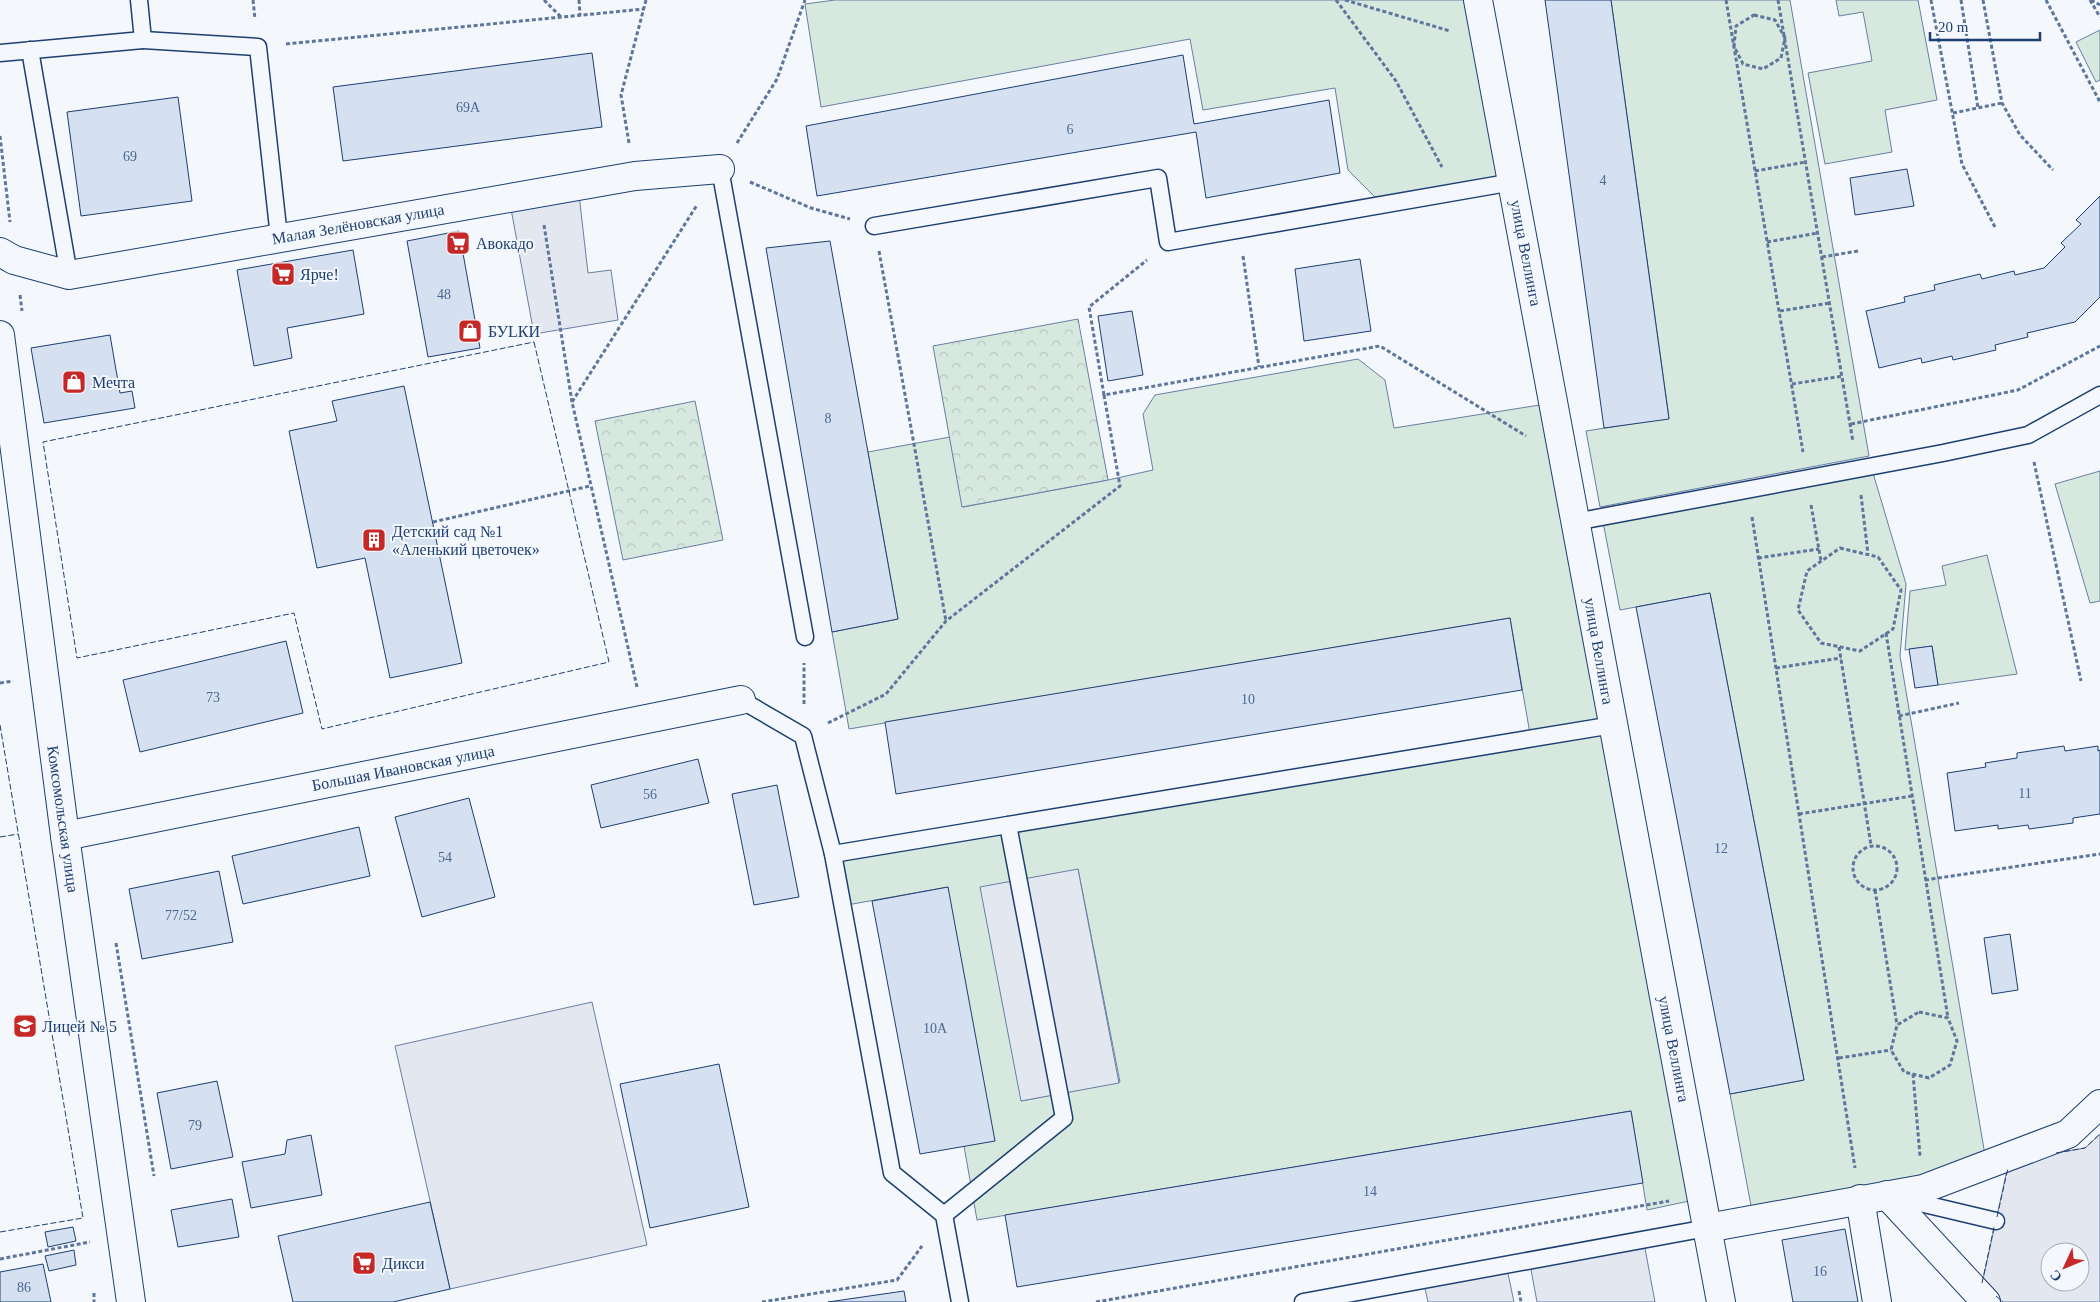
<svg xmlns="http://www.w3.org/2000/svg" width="2100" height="1302" font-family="Georgia,serif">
<defs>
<pattern id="forest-crowns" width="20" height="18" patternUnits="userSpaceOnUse" patternTransform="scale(1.25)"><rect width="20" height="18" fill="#d7e8df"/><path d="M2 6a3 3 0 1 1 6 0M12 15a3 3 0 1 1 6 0" fill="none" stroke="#b8c8c3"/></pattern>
</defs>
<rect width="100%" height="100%" fill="#f4f7fb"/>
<!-- grass -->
<g fill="#d7e8df" stroke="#687fa3" fill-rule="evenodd">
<path d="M835 0H1471L1503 179 1378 200 1348 170 1335 88 1203 110 1190 39 821 107 805 4Z"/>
<path d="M1611 0H1790L1869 456 1600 507 1586 431 1669 418Z"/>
<path d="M1836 0H1918L1937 100 1885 110 1892 152 1825 164 1808 73 1872 61 1863 12 1839 16Z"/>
<path d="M2100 30V80L2096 82 2076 42Z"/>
<path d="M1358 359 1385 380 1394 428 1546 404 1605 721 1530 734 1510 618 849 729 832 632 898 619 868 452 950 437 963 507 1108 480 1153 470 1143 414 1155 395Z"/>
<path d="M2100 471V601L2090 603 2055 484Z"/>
<path d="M1873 473 1906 584 1900 656 1985 1155 1918 1182 1752 1211 1730 1094 1804 1080 1710 593 1620 610 1603 522Z"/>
<path d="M1987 555 2017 674 1938 685 1932 646 1905 650 1910 591 1946 585 1942 566Z"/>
<path d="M1607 731 1694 1200 1647 1210 1631 1111 977 1220 964 1146 948 887 847 905 838 858ZM1078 869 1120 1082 1021 1101Z"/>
</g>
<!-- forest -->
<g fill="url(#forest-crowns)" stroke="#687fa3">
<path d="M1078 319 1108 480 962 507 933 346Z"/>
<path d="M695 401 723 540 623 560 595 421Z"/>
</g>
<!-- parking -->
<g fill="#e3e8f0" stroke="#687fa3" fill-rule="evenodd">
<path d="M578 186 588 273 611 270 618 320 534 334 509 198Z"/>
<path d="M1078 869 1119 1083 1021 1101 980 887Z"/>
<path d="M592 1002 647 1245 450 1289 395 1046Z"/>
<path d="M2100 1134V1302H2003L1982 1284 2009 1161 2085 1148ZM2050 1252H2080V1282H2050Z"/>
<path d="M1644 1243 1655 1302H1537L1530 1264Z"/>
<path d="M1507 1269 1514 1302H1428L1424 1284Z"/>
</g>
<!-- building -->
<g fill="#d5e0f0" stroke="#1d3f73">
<path d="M1545 0H1611L1669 419 1604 428Z"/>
<path d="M592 53 602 127 343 161 333 87Z"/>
<path d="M1183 55 1194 124 1329 100 1340 173 1206 198 1196 132 817 196 806 126Z"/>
<path d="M178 97 192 201 81 216 67 112Z"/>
<path d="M1907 169 1914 206 1855 215 1850 178Z"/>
<path d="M2100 196V297L2075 322 2027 333 2028 337 1995 345 1996 350 1953 360 1952 356 1922 363 1921 358 1879 368 1866 311 1905 302 1904 297 1935 290 1934 285 1980 274 1982 279 2014 271 2015 275 2044 268 2065 247 2061 243 2081 224 2076 220Z"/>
<path d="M459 231 480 348 428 357 407 241Z"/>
<path d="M830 241 898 619 832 632 766 248Z"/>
<path d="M353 250 364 314 287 328 292 358 254 366 237 270Z"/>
<path d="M1360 259 1371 331 1304 341 1295 269Z"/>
<path d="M1132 311 1143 375 1108 381 1098 316Z"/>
<path d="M110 335 120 393 132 391 135 408 44 423 31 348Z"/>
<path d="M404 386 462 663 390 678 365 558 317 568 289 431 337 421 332 401Z"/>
<path d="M1710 593 1804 1080 1730 1094 1636 607Z"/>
<path d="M1510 618 1522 690 896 794 885 722Z"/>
<path d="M286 641 303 713 140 752 123 680Z"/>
<path d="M1932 646 1938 685 1915 688 1909 649Z"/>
<path d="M2064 746 2065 751 2098 746V751L2100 750V814L2073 818V823L2029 829 2028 825 1998 829V825L1955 831 1947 773 1986 767 1985 763 2017 758V753Z"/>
<path d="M698 759 709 803 601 828 591 785Z"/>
<path d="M777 785 799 897 754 905 732 794Z"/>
<path d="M469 798 495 897 422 917 395 817Z"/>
<path d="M359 827 370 876 243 904 232 856Z"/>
<path d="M219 871 233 942 142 959 129 889Z"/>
<path d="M948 887 995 1141 920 1154 872 901Z"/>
<path d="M2010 934 2018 990 1992 994 1984 938Z"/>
<path d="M719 1064 749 1207 650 1228 620 1084Z"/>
<path d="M217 1081 233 1157 171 1169 157 1093Z"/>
<path d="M1631 1111 1643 1183 1017 1287 1005 1215Z"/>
<path d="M311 1135 322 1195 251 1208 242 1162 285 1154 287 1140Z"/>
<path d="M232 1199 239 1237 178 1247 171 1210Z"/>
<path d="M430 1202 450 1289 393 1302H293L278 1236Z"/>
<path d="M73 1227 76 1241 48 1247 45 1232Z"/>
<path d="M1845 1229 1858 1302H1793L1782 1240Z"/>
<path d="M74 1250 76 1265 49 1271 45 1256Z"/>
<path d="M43 1264 51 1302H0V1272Z"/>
<path d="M904 1291 906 1302H828Z"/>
</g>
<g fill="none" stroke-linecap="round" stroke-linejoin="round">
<!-- lane casing -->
<g stroke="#1d3f73" stroke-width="19">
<g id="lane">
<path d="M143 40 258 47 279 237"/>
<path d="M30 50 69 275"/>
<path d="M0 53 143 40 139 0"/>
<path d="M720 169 805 637"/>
<path d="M874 226 1158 178 1168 242 1513 182"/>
<path d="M1575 522 1943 453 2028 435 2100 395"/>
<path d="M741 700 803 736 833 854 892 1173 944 1215 960 1302"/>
<path d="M833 854 1008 825"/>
<path d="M1899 1198 1996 1221"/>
<path d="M944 1215 1064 1118 1008 825 1613 725"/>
<path d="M1303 1302 1707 1228"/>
</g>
</g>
<!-- street casing -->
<g stroke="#1d3f73" stroke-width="30">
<g id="street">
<path d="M1478 0 1721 1302"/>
<path d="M0 252 14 260 69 275 635 176 720 169"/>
<path d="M0 335 65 836 131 1302"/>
<path d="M65 836 741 700"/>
<path d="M1887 1195 1986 1302"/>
<path d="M1860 1199 1877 1302"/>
<path d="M1707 1228 1923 1189 2068 1134 2100 1104"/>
</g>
</g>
<!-- path -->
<g stroke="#5e769c" stroke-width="3" stroke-dasharray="4 2.5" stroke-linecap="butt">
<path d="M253 0 255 19"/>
<path d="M544 0 561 17"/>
<path d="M579 0 580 15"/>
<path d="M1336 0 1396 81 1442 167"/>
<path d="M1345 0 1450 31"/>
<path d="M1726 0 1803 452"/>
<path d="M1778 0 1853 442"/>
<path d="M1931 0 1962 164 1995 227"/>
<path d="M1961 0 1978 108"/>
<path d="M1983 0 2002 103 2020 135 2053 170"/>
<path d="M2046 0 2100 102"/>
<path d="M2090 0 2100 17"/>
<path d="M2091 0 2100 5"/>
<path d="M1754 15 1775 20 1785 38 1781 58 1763 69 1743 64 1734 46 1736 26Z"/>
<path d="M286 44 644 9"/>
<path d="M1953 113 2002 103"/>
<path d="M0 136 10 222"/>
<path d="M629 143 621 95 646 0"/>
<path d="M737 143 777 79 805 0"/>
<path d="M1755 171 1806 162"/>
<path d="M750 182 811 208 850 219"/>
<path d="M544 225 572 402"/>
<path d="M1767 242 1818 233"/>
<path d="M879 251 946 621"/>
<path d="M1243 256 1259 367"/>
<path d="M1822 257 1858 251"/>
<path d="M20 295 22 311"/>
<path d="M1780 311 1830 303"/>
<path d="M1792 384 1843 376"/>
<path d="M1104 395 1089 307 1147 260"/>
<path d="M1851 424 2018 390 2100 346"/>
<path d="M2034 462 2081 681"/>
<path d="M1861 495 1868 554"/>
<path d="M1811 505 1821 561"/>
<path d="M1752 517 1855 1168"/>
<path d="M433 522 590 486"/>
<path d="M1840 548 1878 557 1901 590 1893 629 1860 651 1821 643 1798 610 1807 571Z"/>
<path d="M1758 558 1819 549"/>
<path d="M1886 633 1948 1018"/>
<path d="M1839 647 1871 845"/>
<path d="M1776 668 1841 658"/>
<path d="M0 683 13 681"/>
<path d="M637 687 572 402 697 205"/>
<path d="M804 704V663"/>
<path d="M1899 716 1959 703"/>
<path d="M828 723 886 694 946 621 1120 486 1104 395 1380 346 1526 436"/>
<path d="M1799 814 1912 796"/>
<circle cx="1875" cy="868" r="22"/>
<path d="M1925 880 2100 854"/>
<path d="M1875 890 1897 1025"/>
<path d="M116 943 154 1176"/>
<path d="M1919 1012 1948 1018 1957 1041 1950 1065 1929 1078 1904 1072 1891 1050 1897 1025Z"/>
<path d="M1839 1058 1891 1050"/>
<path d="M1913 1074 1920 1156"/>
<path d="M0 1259 90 1242"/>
<path d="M1519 1291 1521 1302"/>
<path d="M94 1293V1302"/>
<path d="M762 1302 897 1280 922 1246"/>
<path d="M1096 1302 1669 1201"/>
</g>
<!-- lane -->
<use href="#lane" stroke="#f4f7fb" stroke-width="16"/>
<!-- street -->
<use href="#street" stroke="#f4f7fb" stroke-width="28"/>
<!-- fence -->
<g stroke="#1d3f73" stroke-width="1" stroke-dasharray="6 2.5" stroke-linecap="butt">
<path d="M534 342 609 662 322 729 294 613 77 658 43 442Z"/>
<path d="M0 725 83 1218 0 1232"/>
<path d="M0 837 18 834"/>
<path d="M2056 1153 2085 1148 2100 1134"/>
<path d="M1997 1217 2008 1168"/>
<path d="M1982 1283 1994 1227"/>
<path d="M1996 1296 2003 1302"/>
</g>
</g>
<!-- icons -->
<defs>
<g id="supermarket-square" transform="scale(1.25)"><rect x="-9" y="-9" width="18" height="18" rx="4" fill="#c62828" stroke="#f4f7fb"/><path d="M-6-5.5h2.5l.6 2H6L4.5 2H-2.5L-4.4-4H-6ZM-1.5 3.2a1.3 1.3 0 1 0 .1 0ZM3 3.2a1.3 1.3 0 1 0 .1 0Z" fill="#fff"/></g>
<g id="shop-square" transform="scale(1.25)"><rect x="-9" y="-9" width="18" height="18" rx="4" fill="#c62828" stroke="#f4f7fb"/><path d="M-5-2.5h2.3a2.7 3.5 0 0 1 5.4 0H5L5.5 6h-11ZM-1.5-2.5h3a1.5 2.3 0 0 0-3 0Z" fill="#fff"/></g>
<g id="building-square" transform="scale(1.25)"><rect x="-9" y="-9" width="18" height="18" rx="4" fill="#c62828" stroke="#f4f7fb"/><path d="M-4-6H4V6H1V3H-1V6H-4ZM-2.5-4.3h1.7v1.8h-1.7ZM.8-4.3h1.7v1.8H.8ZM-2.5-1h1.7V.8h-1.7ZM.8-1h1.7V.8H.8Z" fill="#fff"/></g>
<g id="school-square" transform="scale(1.25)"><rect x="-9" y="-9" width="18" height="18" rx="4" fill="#c62828" stroke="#f4f7fb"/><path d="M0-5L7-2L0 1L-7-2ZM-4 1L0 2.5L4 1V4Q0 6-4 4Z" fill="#fff"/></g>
</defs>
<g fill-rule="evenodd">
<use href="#supermarket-square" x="458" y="243"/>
<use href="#supermarket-square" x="283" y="274"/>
<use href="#shop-square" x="470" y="331"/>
<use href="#shop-square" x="74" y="382"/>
<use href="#building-square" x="374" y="540"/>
<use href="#school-square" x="25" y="1026"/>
<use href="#supermarket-square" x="364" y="1263"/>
</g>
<g text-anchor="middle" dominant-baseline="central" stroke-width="4" stroke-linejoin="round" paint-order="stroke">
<!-- number labels -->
<g font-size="14" fill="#4b6792">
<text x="468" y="107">69А</text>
<text x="1070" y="129">6</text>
<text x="130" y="156">69</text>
<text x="1603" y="180">4</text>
<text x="444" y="294">48</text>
<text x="828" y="418">8</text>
<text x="213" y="697">73</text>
<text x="1248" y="699">10</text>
<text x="2025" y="793">11</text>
<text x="650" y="794">56</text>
<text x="1721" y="848">12</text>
<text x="445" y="857">54</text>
<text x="181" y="915">77/52</text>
<text x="935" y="1028">10А</text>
<text x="195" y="1125">79</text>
<text x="1370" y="1191">14</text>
<text x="1820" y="1271">16</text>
<text x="24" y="1287">86</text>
</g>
<!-- street labels -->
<g font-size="16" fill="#1d3f73" stroke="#f4f7fb">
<text transform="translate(358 224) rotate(-10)">Малая Зелёновская улица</text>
<text transform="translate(1526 253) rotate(79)">улица Веллинга</text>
<text transform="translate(1599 651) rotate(80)">улица Веллинга</text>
<text transform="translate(403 768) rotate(-11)">Большая Ивановская улица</text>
<text transform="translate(63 819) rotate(82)">Комсомольская улица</text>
<text transform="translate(1674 1049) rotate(79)">улица Веллинга</text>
</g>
<!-- poi labels -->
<g font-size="16" fill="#1d3f73" stroke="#f4f7fb" text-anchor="start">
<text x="476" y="243">Авокадо</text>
<text x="300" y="274">Ярче!</text>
<text x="488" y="331">БУLКИ</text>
<text x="92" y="382">Мечта</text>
<text x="392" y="531">Детский сад №1<tspan x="392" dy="18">«Аленький цветочек»</tspan></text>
<text x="42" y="1026">Лицей № 5</text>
<text x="382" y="1263">Дикси</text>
</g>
</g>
<!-- north arrow -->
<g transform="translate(2065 1267) rotate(226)"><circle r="24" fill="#f4f7fb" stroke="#9eadc5"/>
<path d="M0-4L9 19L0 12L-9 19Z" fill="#c62828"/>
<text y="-8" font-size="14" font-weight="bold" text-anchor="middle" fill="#1d3f73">С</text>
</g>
<!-- scale -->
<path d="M1930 32v8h110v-8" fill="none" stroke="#1d3f73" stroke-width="2.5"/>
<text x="1938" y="32" font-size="15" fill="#1d3f73" stroke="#f4f7fb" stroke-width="4" paint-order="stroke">20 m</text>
</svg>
